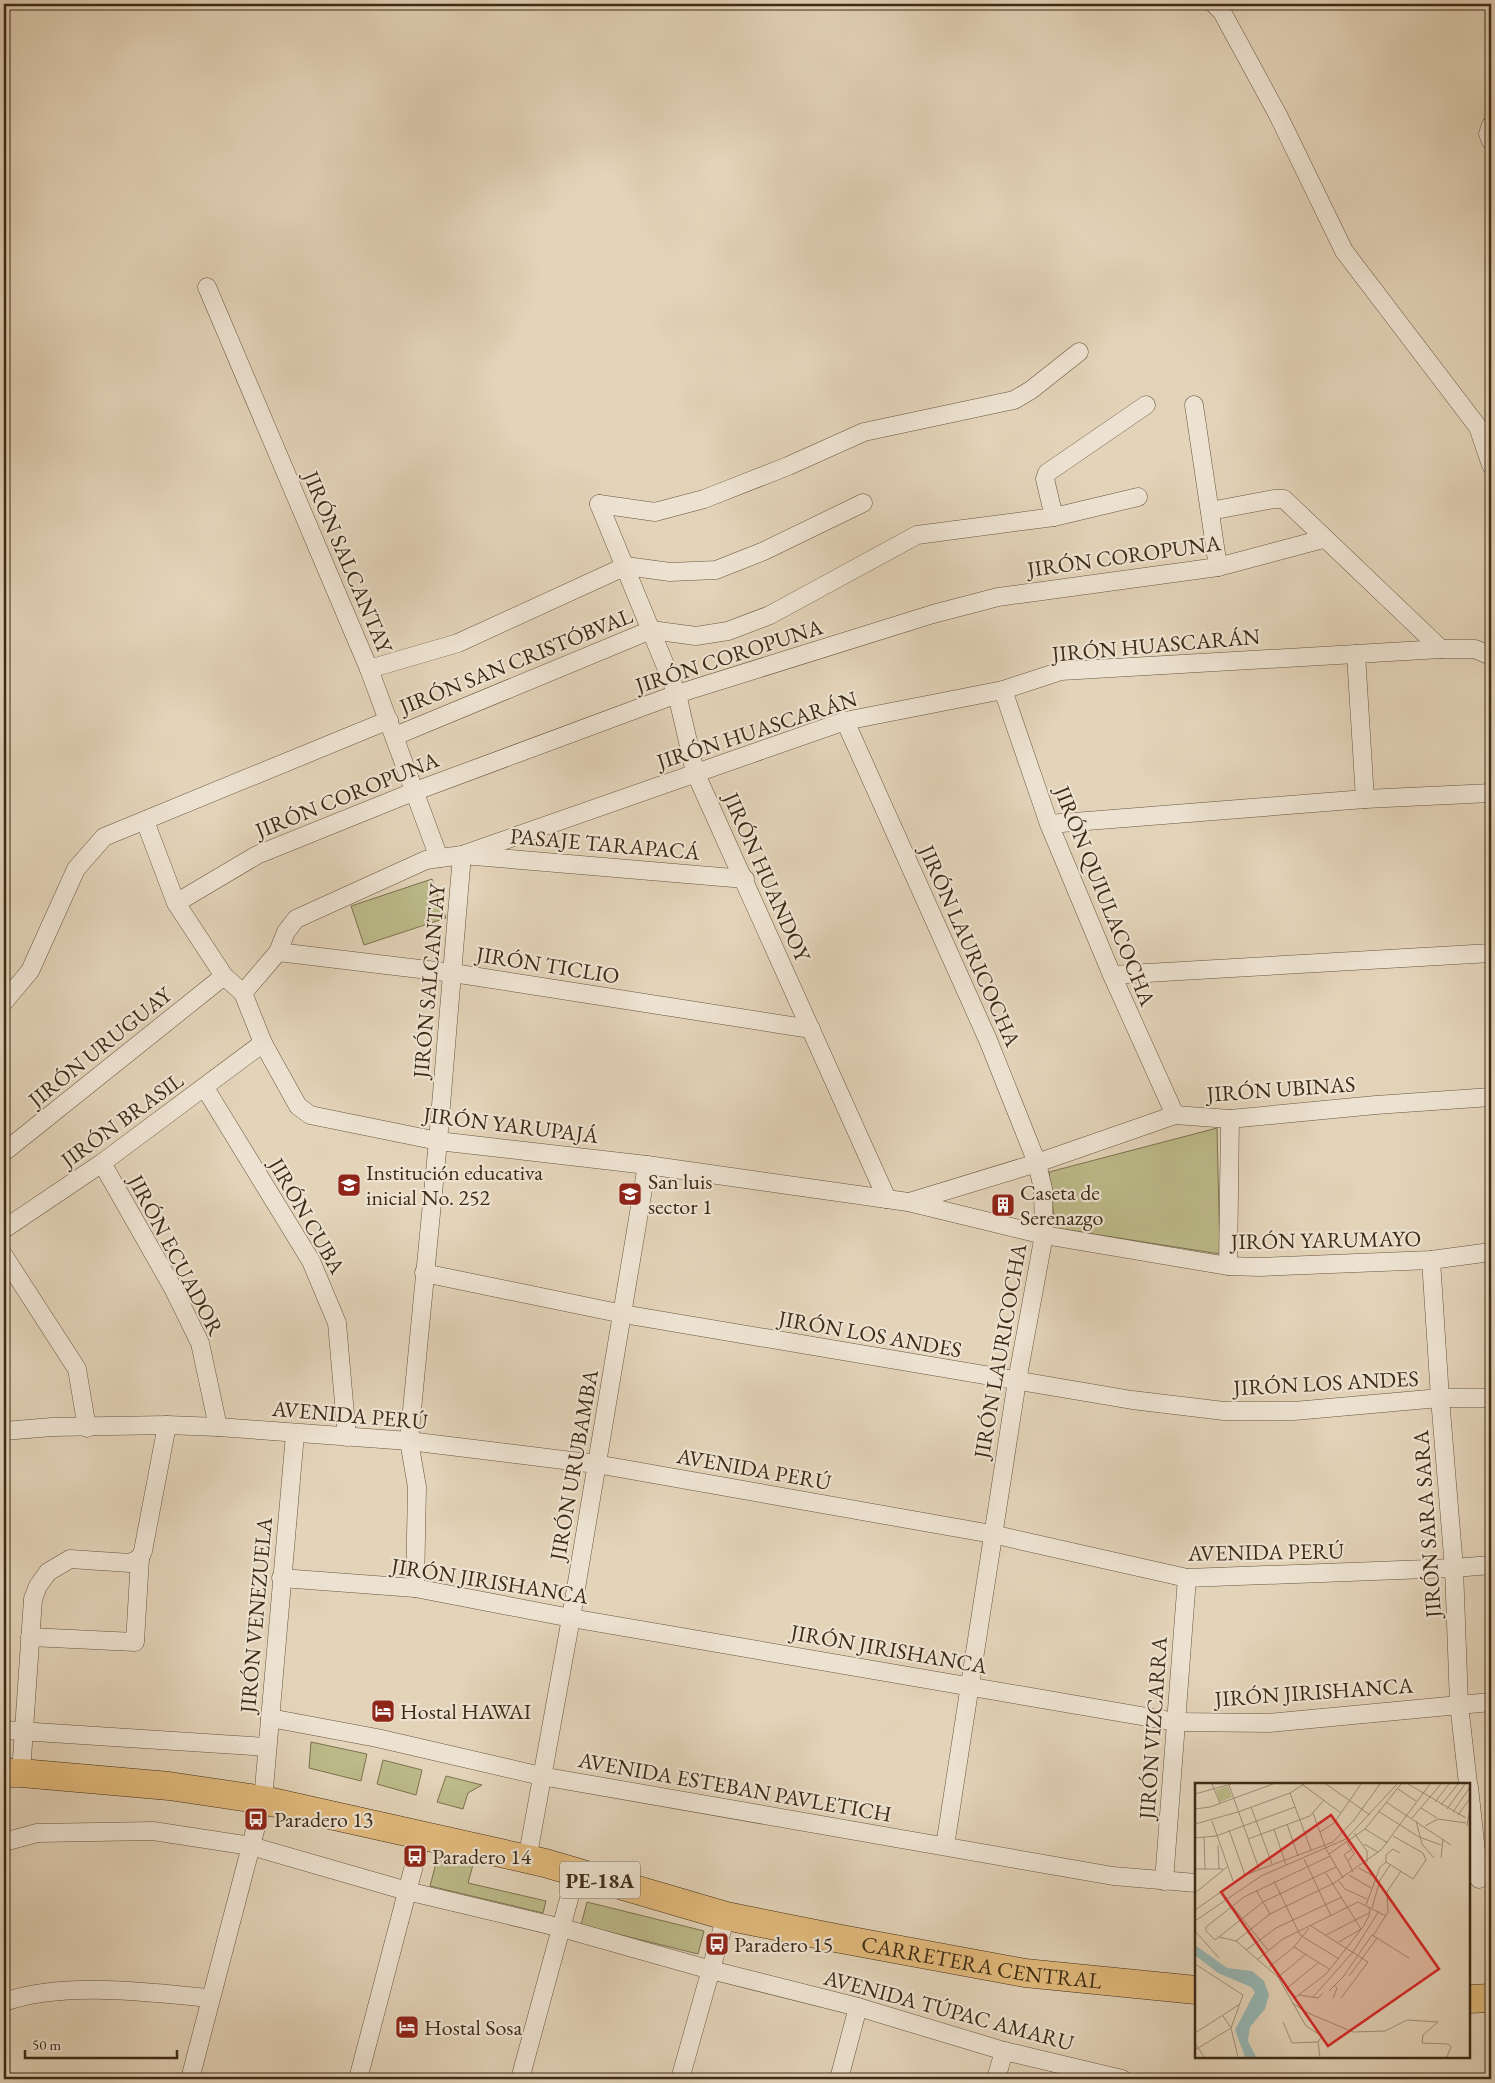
<svg xmlns="http://www.w3.org/2000/svg" width="1495" height="2083" font-family="'EB Garamond',serif">
<rect width="100%" height="100%" fill="#e3d3b8"/>
<filter id="stains"><feTurbulence type="fractalNoise" baseFrequency=".004" numOctaves="4"/><feColorMatrix values="0 0 0 0 .2 0 0 0 0 .09 0 0 0 0 .02 0 0 0 .5 -.17"/></filter>
<radialGradient id="worn" r=".72"><stop offset=".6" stop-color="#630" stop-opacity="0"/><stop offset="1" stop-color="#630" stop-opacity=".3"/></radialGradient>
<!-- green -->
<g fill="#bcba89" stroke="#7c724f">
<path d="M432 879 446 918 364 945 351 906Z"/>
<path d="M1217 1128 1220 1254 1055 1228 1049 1172Z"/>
<path d="M311 1742 367 1754 361 1781 309 1768Z"/>
<path d="M383 1760 422 1770 416 1795 377 1784Z"/>
<path d="M446 1776 482 1785 468 1793 463 1809 437 1802Z"/>
<path d="M446 1856 474 1861 468 1883 546 1901 543 1913 430 1886 436 1863Z"/>
<path d="M587 1902 704 1931 698 1954 581 1925Z"/>
</g>
<g fill="none" stroke-linecap="round" stroke-linejoin="round">
<!-- minor casing -->
<g stroke="#66553e" stroke-width="19">
<g id="minor">
<path d="M1214 4 1222 12 1278 115 1344 251 1478 427 1491 465"/>
<path d="M1491 125 1488 134 1491 141"/>
<path d="M207 287 369 669 439 858"/>
<path d="M1194 405 1218 567"/>
<path d="M599 504 677 694 695 772 887 1199"/>
<path d="M599 504 655 512 704 499 788 466 864 432 1014 400 1031 390 1079 352"/>
<path d="M1210 511 1274 499H1284L1441 649"/>
<path d="M1054 517 1045 479 1047 473 1146 405"/>
<path d="M1356 654 1365 799"/>
<path d="M369 669 458 643 626 566 670 572 716 570 764 551 863 503"/>
<path d="M1003 690 1049 824 1112 975 1175 1115"/>
<path d="M845 721 988 1040 1037 1163 1043 1189 1044 1235 1017 1381 945 1846"/>
<path d="M395 736 651 630 696 636 728 631 770 615 917 535 1054 517 1138 497"/>
<path d="M145 821 176 903 224 976 243 993 263 1043 298 1106 310 1115 438 1141 647 1165 908 1202 1044 1235 1228 1266 1260 1267 1431 1260 1491 1252"/>
<path d="M1049 824 1365 799 1491 793"/>
<path d="M176 903 257 855 413 792 677 694 933 614 998 597 1218 567 1323 539"/>
<path d="M278 952 453 973 811 1029"/>
<path d="M1112 975 1491 953"/>
<path d="M243 993 278 952 286 932 296 919 426 860 462 855 845 721 1003 690 1061 671 1441 649H1475L1491 656"/>
<path d="M4 1002 30 971 76 869 104 837 389 720"/>
<path d="M205 1088 311 1261 337 1323 347 1437"/>
<path d="M4 1152 224 976"/>
<path d="M102 1163 173 1288 200 1343 218 1427"/>
<path d="M909 1202 1037 1163 1175 1115 1230 1119 1376 1105 1491 1097"/>
<path d="M4 1229 102 1163 263 1043"/>
<path d="M4 1256 77 1369 87 1428"/>
<path d="M1431 1260 1440 1398 1454 1568 1459 1704 1468 1784"/>
<path d="M1228 1266 1230 1119"/>
<path d="M424 1273 623 1314 1132 1400 1224 1411H1294L1440 1398H1491"/>
<path d="M4 1431 52 1427 167 1425 218 1427 409 1441 596 1464 992 1534 1187 1578 1454 1568 1491 1565"/>
<path d="M281 1578 415 1588 571 1618 1176 1722 1269 1723 1491 1702"/>
<path d="M415 1588 417 1487 409 1441 438 1141 462 855 745 879"/>
<path d="M30 1637 135 1642 140 1558"/>
<path d="M270 1718 377 1738 541 1776 1113 1876 1196 1883"/>
<path d="M4 1730 267 1747"/>
<path d="M21 1773 33 1599 38 1586 48 1572 70 1559 130 1563 140 1558 143 1551 167 1425"/>
<path d="M1469 1787 1479 1879"/>
<path d="M4 1842 37 1833 153 1831 251 1846 407 1891 562 1928 711 1970 858 2007 1004 2051 1122 2079"/>
<path d="M527 1860 571 1618 647 1165"/>
<path d="M1164 1881 1187 1578"/>
<path d="M4 2002C63 1981 147 1992 209 1998"/>
<path d="M190 2079 263 1800 295 1434"/>
<path d="M358 2079 422 1835"/>
<path d="M520 2079 576 1873"/>
<path d="M680 2079 726 1916"/>
<path d="M839 2079 858 2007"/>
<path d="M996 2079 1004 2051"/>
</g>
</g>
<!-- trunk casing -->
<g stroke="#3c2b15" stroke-width="29">
<g id="trunk">
<path id="s1" d="M4 1773H21L169 1786 263 1800 545 1863 726 1916 841 1939 1025 1973 1196 1990"/>
<path d="M1469 1999 1491 1998"/>
</g>
</g>
<!-- minor -->
<use href="#minor" stroke="#ede2d1" stroke-width="18"/>
<!-- trunk -->
<use href="#trunk" stroke="#e2ba7c" stroke-width="28"/>
</g>
<!-- icons -->
<defs>
<g id="school-square" transform="scale(1.25)"><rect x="-9" y="-9" width="18" height="18" rx="4" fill="#8f2418" stroke="#ede2d1"/><path d="M0-5L7-2L0 1L-7-2ZM-4 1L0 2.5L4 1V4Q0 6-4 4Z" fill="#fff"/></g>
<g id="building-square" transform="scale(1.25)"><rect x="-9" y="-9" width="18" height="18" rx="4" fill="#8f2418" stroke="#ede2d1"/><path d="M-4-6H4V6H1V3H-1V6H-4ZM-2.5-4.3h1.7v1.8h-1.7ZM.8-4.3h1.7v1.8H.8ZM-2.5-1h1.7V.8h-1.7ZM.8-1h1.7V.8H.8Z" fill="#fff"/></g>
<g id="hotel-square" transform="scale(1.25)"><rect x="-9" y="-9" width="18" height="18" rx="4" fill="#8f2418" stroke="#ede2d1"/><path d="M-6-4.5h1.5V1H6V5H4.5V3h-9V5H-6ZM-4 0a1.8 1.8 0 1 1 3.6 0ZM.5 0V-2.5h3Q6-2.5 6 0Z" fill="#fff"/></g>
<g id="bus-square" transform="scale(1.25)"><rect x="-9" y="-9" width="18" height="18" rx="4" fill="#8f2418" stroke="#ede2d1"/><path d="M-5-6H5V4H4V6H2V4H-2V6H-4V4H-5ZM-3.5-4V0h7V-4ZM-3.5 1.2v1.5H-2V1.2ZM2 1.2v1.5H3.5V1.2Z" fill="#fff"/></g>
</defs>
<g fill-rule="evenodd">
<use href="#school-square" x="349" y="1185"/>
<use href="#school-square" x="630" y="1194"/>
<use href="#building-square" x="1003" y="1205"/>
<use href="#hotel-square" x="383" y="1711"/>
<use href="#bus-square" x="256" y="1819"/>
<use href="#bus-square" x="415" y="1856"/>
<use href="#bus-square" x="717" y="1944"/>
<use href="#hotel-square" x="407" y="2027"/>
</g>
<g text-anchor="middle" dominant-baseline="central" stroke-width="4.5" stroke-linejoin="round" paint-order="stroke">
<!-- shield labels -->
<rect fill="#ede2d1" stroke="#71624d" stroke-width="1" x="560" y="1861.5" width="80" height="37" rx="4"/>
<g font-size="21" font-weight="bold" fill="#3c2b15">
<text x="600" y="1880">PE-18A</text>
</g>
<!-- street labels -->
<g font-size="22" fill="#3c2b15" stroke="#ede2d1">
<text transform="translate(1124 556) rotate(-8)">JIRÓN COROPUNA</text>
<text transform="translate(348 562) rotate(67)">JIRÓN SALCANTAY</text>
<text transform="translate(1156 645) rotate(-5)">JIRÓN HUASCARÁN</text>
<text transform="translate(729 656) rotate(-18)">JIRÓN COROPUNA</text>
<text transform="translate(516 661) rotate(-22)">JIRÓN SAN CRISTÓBVAL</text>
<text transform="translate(757 730) rotate(-18)">JIRÓN HUASCARÁN</text>
<text transform="translate(347 795) rotate(-22)">JIRÓN COROPUNA</text>
<text transform="translate(605 844) rotate(5)">PASAJE TARAPACÁ</text>
<text transform="translate(767 877) rotate(66)">JIRÓN HUANDOY</text>
<text transform="translate(1105 896) rotate(68)">JIRÓN QUIULACOCHA</text>
<text transform="translate(970 946) rotate(66)">JIRÓN LAURICOCHA</text>
<text transform="translate(548 965) rotate(9)">JIRÓN TICLIO</text>
<text transform="translate(429 981) rotate(-85)">JIRÓN SALCANTAY</text>
<text transform="translate(100 1047) rotate(-39)">JIRÓN URUGUAY</text>
<text transform="translate(1281 1089) rotate(-4)">JIRÓN UBINAS</text>
<text transform="translate(122 1120) rotate(-36)">JIRÓN BRASIL</text>
<text transform="translate(511 1125) rotate(7)">JIRÓN YARUPAJÁ</text>
<text transform="translate(307 1216) rotate(60)">JIRÓN CUBA</text>
<text transform="translate(1326 1240) rotate(-1)">JIRÓN YARUMAYO</text>
<text transform="translate(176 1255) rotate(62)">JIRÓN ECUADOR</text>
<text transform="translate(870 1334) rotate(10)">JIRÓN LOS ANDES</text>
<text transform="translate(1000 1351) rotate(-80)">JIRÓN LAURICOCHA</text>
<text transform="translate(1326 1383) rotate(-3)">JIRÓN LOS ANDES</text>
<text transform="translate(350 1415) rotate(5)">AVENIDA PERÚ</text>
<text transform="translate(574 1465) rotate(-80)">JIRÓN URUBAMBA</text>
<text transform="translate(754 1469) rotate(10)">AVENIDA PERÚ</text>
<text transform="translate(1427 1524) rotate(-94)">JIRÓN SARA SARA</text>
<text transform="translate(1266 1552) rotate(-1)">AVENIDA PERÚ</text>
<text transform="translate(490 1581) rotate(9)">JIRÓN JIRISHANCA</text>
<text transform="translate(256 1615) rotate(-85)">JIRÓN VENEZUELA</text>
<text transform="translate(889 1649) rotate(10)">JIRÓN JIRISHANCA</text>
<text transform="translate(1314 1692) rotate(-4)">JIRÓN JIRISHANCA</text>
<text transform="translate(1153 1728) rotate(-86)">JIRÓN VIZCARRA</text>
<text transform="translate(735 1787) rotate(10)">AVENIDA ESTEBAN PAVLETICH</text>
<text stroke="none"><textPath href="#s1" startOffset="998">CARRETERA CENTRAL</textPath></text>
<text transform="translate(949 2010) rotate(15)">AVENIDA TÚPAC AMARU</text>
</g>
<!-- poi labels -->
<g font-size="22" fill="#3c2b15" stroke="#ede2d1" text-anchor="start">
<text x="366" y="1172">Institución educativa<tspan x="366" dy="25">inicial No. 252</tspan></text>
<text x="648" y="1181">San luis<tspan x="648" dy="25">sector 1</tspan></text>
<text x="1020" y="1192">Caseta de<tspan x="1020" dy="25">Serenazgo</tspan></text>
<text x="400" y="1711">Hostal HAWAI</text>
<text x="274" y="1819">Paradero 13</text>
<text x="432" y="1856">Paradero 14</text>
<text x="734" y="1944">Paradero 15</text>
<text x="424" y="2027">Hostal Sosa</text>
</g>
</g>
<!-- overview -->
<g transform="translate(1195 1783)">
<rect width="275" height="275" fill="#e3d3b8"/>
<path d="M33 3 37 14 25 19 21 7Z" fill="#bcba89"/>
<path d="M0 162 32 185 57 188 69 198 74 212 70 226 55 244 53 258 61 274H50L40 247 60 209 56 204 23 190 1 173Z" fill="#96b7b4"/>
<path fill="none" stroke="#a09077" stroke-width="1" d="M17 1 25 20M131 1 175 32M213 1 271 35M34 2 64 86M108 2 146 30M203 6 221 18M95 10 116 67M0 11 36 1M191 19 256 62M240 19 254 1M246 22 263 1M56 24 77 81M226 25 242 35M0 26 15 24 78 1M252 26 270 1M183 28 224 54 246 62M258 29 275 4M118 30 131 66 148 95M263 32 275 15M217 35 246 1M17 38 38 98M221 38 227 61 239 75M0 41 43 29 95 10 109 1M92 41 103 73M230 43 243 36 271 40M272 43 275 25M79 46 91 82M170 46 193 60M34 47 50 92M125 49 139 40 166 1M159 50 172 68V79M9 54 10 86M0 55 21 53 100 24M53 56 115 33 129 17M152 59 159 71 153 78 158 89M169 61 183 69M23 62 24 86M134 71 170 46 206 1M191 72 198 66 205 70M135 73 49 114 11 144V148L20 157 68 119 141 84M246 75 248 56M109 76 136 133M153 78 149 72 157 66M191 79 218 96 231 77 228 70 198 53M164 85 180 94M0 86H28M131 90 166 146 144 159M154 92 176 105M79 98 105 152 144 176M144 98 150 106 172 116M61 107 75 131M0 110 32 84M171 122 185 84 191 79V72M38 124 73 167M177 125 185 97 195 82M0 127 50 92 138 59 159 37 185 1M0 138 66 93 151 56 202 1M116 143 173 179 146 215M0 148 24 175M131 152 174 130M177 152 214 175M178 153 193 129 192 109 206 88M24 154 41 158 83 194 111 243 127 253 123 259 125 274M41 158 75 131 139 100 186 67 235 1M99 164 134 186M51 167 81 145 147 114M63 176 88 156 163 119 191 133M0 181 48 212 36 245 43 274M74 184 99 164 114 145M154 193 182 155M83 194 111 171M91 206 124 179M92 207 101 214 131 191 168 144 174 133 175 125M134 208 148 194 177 152M104 212 123 215 128 210M118 214 158 169 184 128M138 215 142 205 139 202M97 220 113 230 158 249 190 248 212 237 243 239 228 252 227 260 253 261 256 264 252 274M88 239 97 260 123 259M0 250 45 221M0 260 9 274M0 267 36 245 28 233"/>
<path fill="#d62828" fill-opacity="0.15" stroke="#d62828" stroke-width="2.5" d="M136 32 244 186 133 263 26 109Z"/>
<rect width="275" height="275" fill="none" stroke="#3c2b15" stroke-width="2.5"/>
</g>
<!-- margin -->
<rect width="1495" height="2083" fill="none" stroke="#e3d3b8" stroke-width="20"/>
<rect x="5" y="5" width="1485" height="2073" fill="none" stroke="#3c2b15" stroke-width="2.5"/>
<rect x="10" y="10" width="1475" height="2063" fill="none" stroke="#3c2b15"/>
<!-- scale -->
<path d="M25 2050v8h152v-8" fill="none" stroke="#3c2b15" stroke-width="2.5"/>
<text x="32" y="2050" font-size="15" fill="#3c2b15" stroke="#ede2d1" stroke-width="4" paint-order="stroke">50 m</text>
<rect width="100%" height="100%" filter="url(#stains)"/>
<rect width="100%" height="100%" fill="url(#worn)"/>
</svg>
